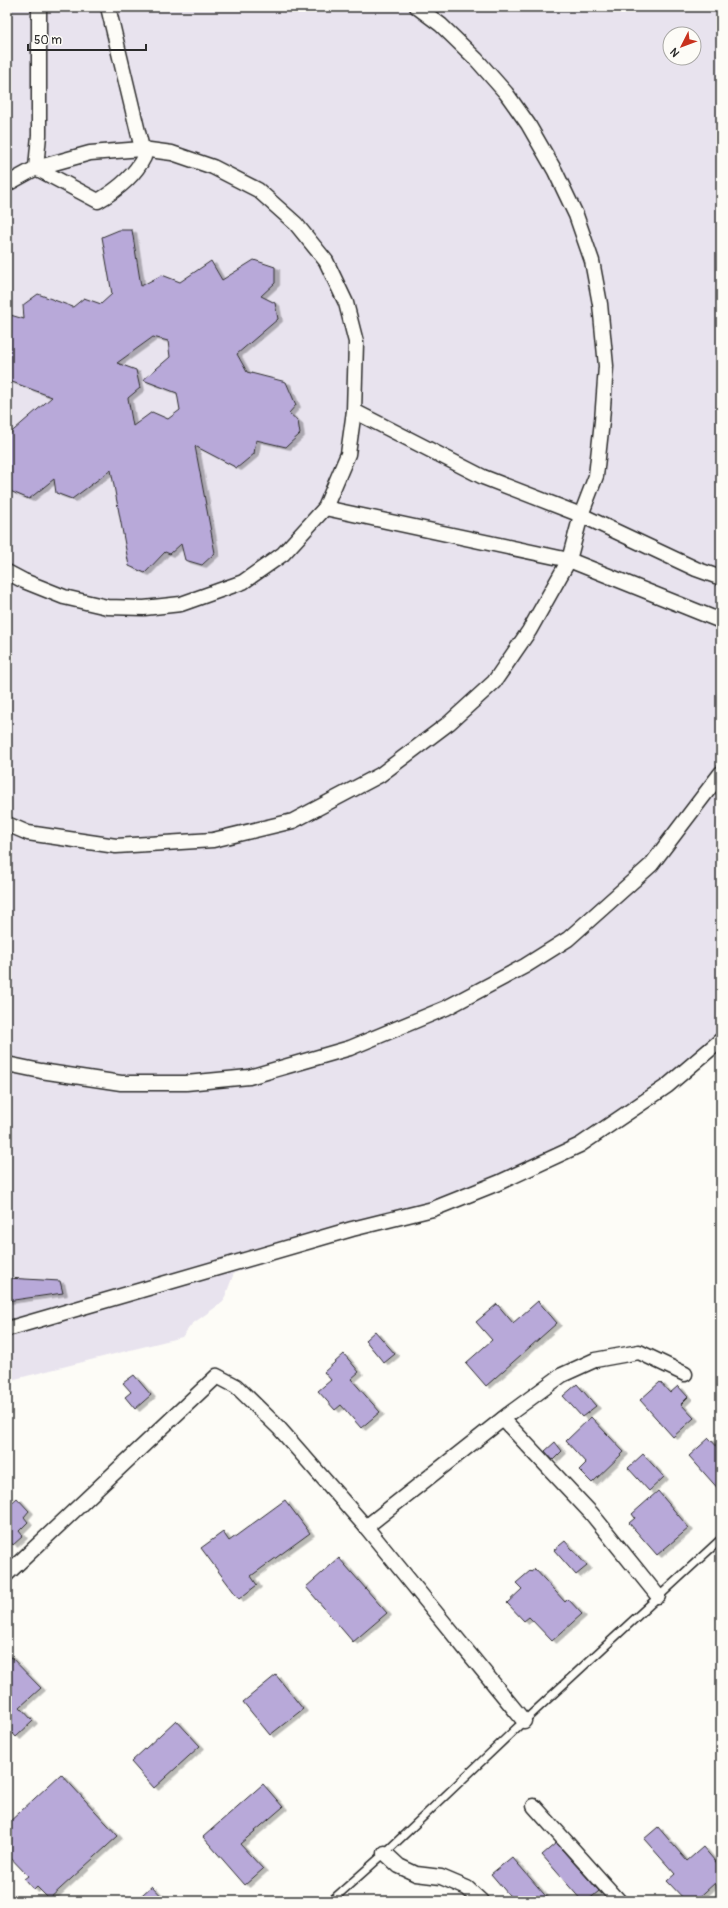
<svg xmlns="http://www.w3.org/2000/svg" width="728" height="1908" font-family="Pangolin,sans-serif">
<defs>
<filter id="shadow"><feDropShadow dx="4.5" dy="2.5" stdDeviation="0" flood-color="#0004"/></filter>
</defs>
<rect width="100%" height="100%" fill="#fdfcf7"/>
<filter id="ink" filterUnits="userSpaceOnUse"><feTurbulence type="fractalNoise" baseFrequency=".025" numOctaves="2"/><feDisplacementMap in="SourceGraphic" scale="8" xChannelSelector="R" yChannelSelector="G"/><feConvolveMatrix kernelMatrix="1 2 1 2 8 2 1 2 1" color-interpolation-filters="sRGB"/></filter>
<g filter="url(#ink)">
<!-- built -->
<path fill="#e8e3ee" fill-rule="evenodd" d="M7 7H721V1042L544 1164 420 1214 234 1273 223 1302 192 1324 182 1337 7 1381ZM670 34H694V58H670Z"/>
<!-- building -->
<g fill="#b8a9d9" stroke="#2b2b2b" fill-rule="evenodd" filter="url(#shadow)">
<path d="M119 230H132L141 286 162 275 180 282 211 261 222 280 254 260 275 267V283L261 296 275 303 278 319 237 354 247 372 286 382 296 405 289 413 298 421 300 434 286 447 256 440 254 454 237 468 195 446 215 553 202 565 185 560 181 544 170 554 165 552 145 573 129 566 111 470 72 499 56 493 54 479 29 499 10 491 7 474V436L52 397 7 380V314L24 319 23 305 38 294 73 307 84 298 101 304 112 294 102 237ZM153 337 168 341 170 357 143 380 177 393 180 410 168 419 152 412 133 426 128 398 140 388 136 370 117 363Z"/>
<path d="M7 1278 60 1281 63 1293 7 1301Z"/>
<path d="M538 1301 557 1323 486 1386 466 1363 492 1340 476 1322 497 1304 513 1323Z"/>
<path d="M375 1331 395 1354 384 1363 365 1340Z"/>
<path d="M344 1354 359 1372 351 1379 380 1412 361 1428 341 1405 335 1410 318 1391 331 1380 324 1372Z"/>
<path d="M134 1375 151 1395 135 1409 125 1397 131 1392 123 1383Z"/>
<path d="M660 1382 670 1393 678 1386 688 1397 681 1404 694 1418 673 1437 640 1400Z"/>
<path d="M577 1384 596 1406 582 1417 563 1396Z"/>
<path d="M591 1417 624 1452 592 1483 579 1470 586 1463 566 1441Z"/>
<path d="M709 1438 721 1451V1492L689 1456Z"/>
<path d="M555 1442 562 1451 553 1460 545 1451Z"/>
<path d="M643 1454 664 1477 649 1491 628 1468Z"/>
<path d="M658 1491 689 1528 657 1555 629 1523 635 1518 632 1514Z"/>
<path d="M17 1498 29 1511 24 1517 28 1522 19 1531 23 1536 13 1545 9 1540 7 1541V1507Z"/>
<path d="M285 1500 310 1533 251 1576 257 1585 239 1599 201 1548 223 1532 229 1541Z"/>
<path d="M565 1541 587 1566 576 1575 554 1550Z"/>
<path d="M339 1558 387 1613 353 1642 306 1587Z"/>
<path d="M535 1569 565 1602 568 1599 582 1614 552 1641 529 1617 524 1621 507 1603 522 1589 516 1583 530 1571 531 1572Z"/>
<path d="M7 1653 41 1688 20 1707 33 1721 16 1737 7 1727Z"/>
<path d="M276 1675 303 1709 270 1735 243 1702Z"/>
<path d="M176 1720 200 1746 154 1788 131 1762Z"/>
<path d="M61 1774 118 1836 49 1899 37 1887 34 1890 24 1879 28 1876 7 1854V1824Z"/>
<path d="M263 1784 283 1807 240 1844 263 1869 245 1885 203 1837Z"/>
<path d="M658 1827 687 1861 703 1847 721 1868V1890L715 1883 695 1901H686L667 1881 675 1874 644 1839Z"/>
<path d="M556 1843 599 1891 587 1901H582L542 1855Z"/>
<path d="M512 1857 550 1901H514L491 1874Z"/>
<path d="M152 1886 166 1901H135Z"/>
</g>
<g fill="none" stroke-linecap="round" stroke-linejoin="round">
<!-- service casing -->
<g stroke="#2b2b2b" stroke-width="10">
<path id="service" d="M331 1901 385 1853 524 1721 721 1539"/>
</g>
<!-- minor casing -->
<g stroke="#2b2b2b" stroke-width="17">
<g id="minor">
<path d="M39 7V135L36 168 98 201C117 190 134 177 144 157L108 7"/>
<path d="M7 184 36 168 90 153 142 149 172 153 213 167 258 190 296 224 326 261 346 303 356 342 354 411 348 454 325 508 283 554 243 582 181 604 144 608 107 607 64 597 24 581 7 572"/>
<path d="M354 411 483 477 581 515 696 569 721 578"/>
<path d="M325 508 569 560 721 621"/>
<path d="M7 824 28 833 116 846 213 840 293 821 380 775 449 723 494 682 529 631 569 560 581 515 596 476 602 421 606 366 600 304 592 261 576 215 555 171 528 124 506 93 476 59 441 25 417 7"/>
<path d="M7 1064 41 1071 121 1083H186L249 1077 350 1048 446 1008 525 966 568 939 651 865 721 773"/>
<path d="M7 1329 352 1229 433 1209 498 1183 580 1145 667 1086 721 1040"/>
<path d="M503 1419 591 1513 658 1596"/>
<path d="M366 1527 509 1414 562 1375 595 1360 639 1352 685 1374"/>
<path d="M7 1574 217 1376 236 1386 279 1428 366 1527 524 1721"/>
<path d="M534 1806 619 1901"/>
<path d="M385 1853 399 1866 416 1874 441 1877 467 1888 481 1901"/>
</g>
</g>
<!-- service -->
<use href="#service" stroke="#fdfcf7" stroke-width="7"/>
<!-- minor -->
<use href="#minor" stroke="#fdfcf7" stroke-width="14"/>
</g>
</g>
<!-- margin -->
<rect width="728" height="1908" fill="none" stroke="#fdfcf7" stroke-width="24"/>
<rect x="12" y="12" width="704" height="1884" fill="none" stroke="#2b2b2b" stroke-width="1.5" filter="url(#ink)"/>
<!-- north arrow -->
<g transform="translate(682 46) rotate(228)"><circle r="19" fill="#fdfcf7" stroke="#a9a8a5"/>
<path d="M0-3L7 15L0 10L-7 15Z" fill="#c8321e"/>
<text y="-6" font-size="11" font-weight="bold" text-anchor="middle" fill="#2b2b2b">N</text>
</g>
<!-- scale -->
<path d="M28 44v6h118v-6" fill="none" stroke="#2b2b2b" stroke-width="2"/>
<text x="34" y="44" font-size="12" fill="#2b2b2b" stroke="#fdfcf7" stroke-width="3" paint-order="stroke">50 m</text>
</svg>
